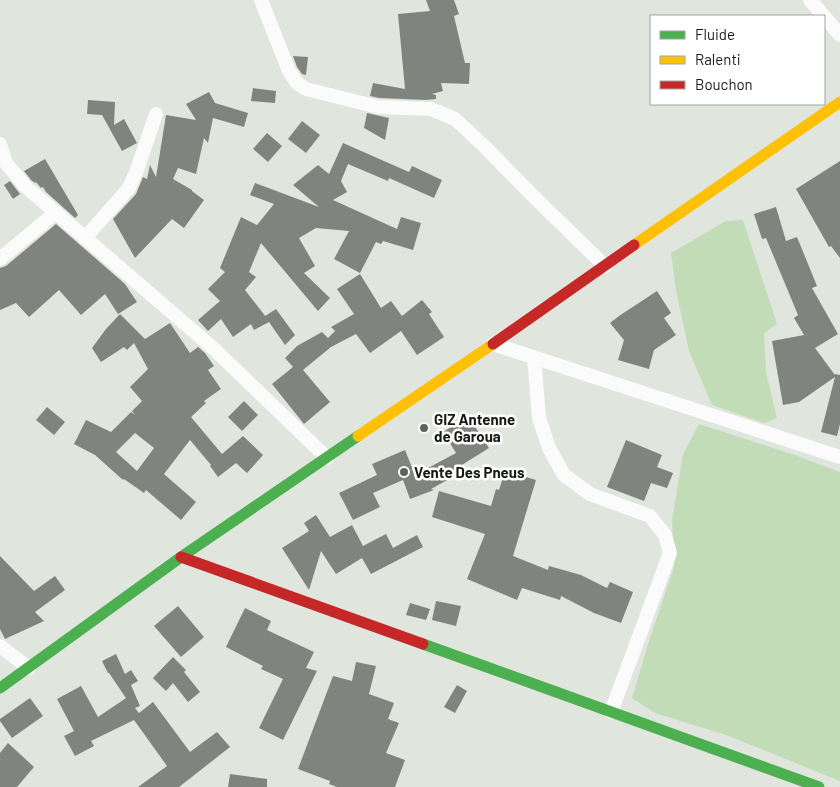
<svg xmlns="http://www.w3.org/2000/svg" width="840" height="787" font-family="Barlow,sans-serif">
<rect width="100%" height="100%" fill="#e0e6de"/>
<!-- green -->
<g fill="#c2dcb8">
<path d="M743 220 777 324 764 333 766 372 777 418 764 423 712 405 689 351 676 290 671 253 726 221Z"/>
<path d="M699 424 795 455 840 472V781L726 735 655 713 632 698 649 641 674 567 672 520 683 454Z"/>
</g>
<!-- building -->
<g fill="#80847e" fill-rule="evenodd">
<path d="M426 0H454L459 14 454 16 465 63H470L469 84 441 83 443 91 432 94 436 95V99L426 100 379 98 370 96 373 83 405 89 398 14 430 11Z"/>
<path d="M293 56 308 57 306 75 302 74 297 67Z"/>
<path d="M253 88 276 91 275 103 251 101Z"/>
<path d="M209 92 215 103 248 113 244 127 213 118 208 143 204 138 196 174 178 168 173 179 192 190V191L204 200 184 228 172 219 135 258 113 219 136 194 143 177 147 179 150 165 156 177 166 115 196 120 186 104Z"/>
<path d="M88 100 115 102 114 125 124 119 137 143 122 151 102 115 87 114Z"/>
<path d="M367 113 389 118 385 140 364 128Z"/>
<path d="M302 121 320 135 306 153 288 139Z"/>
<path d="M267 133 282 146 268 162 253 149Z"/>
<path d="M343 143 409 172 412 166 442 180 434 198 389 178 388 181 348 164 341 181 347 192 333 200 397 229 401 217 421 223 413 250 383 241 381 244 376 242 360 273 334 259 349 231 316 228 299 238 315 266 304 273 330 298 318 311 261 243 249 272 256 277 245 290 266 317 265 316 276 309 295 335 285 345 269 322 254 330 251 324 233 337 221 319 208 331 198 320 220 301 208 289 225 272 220 268 241 217 257 225 274 204 250 195 255 183 319 207 293 185 318 165 329 174Z"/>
<path d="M45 159 78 215 75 218 46 192 43 187 41 188 36 182 35 183 31 180 24 171Z"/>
<path d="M840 161V258L831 246 829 247 796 189Z"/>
<path d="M10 181 20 194 13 199 4 185Z"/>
<path d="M776 207 786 241 797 237 817 286 812 288 838 334 815 348 835 375V374L840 375V424L837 436 821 432 835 377 799 402 783 405 772 341 804 335 794 318 798 315 766 238 762 239 754 214Z"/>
<path d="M56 224 125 284 137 302 118 314 105 294 81 315 59 290 29 317 16 303 0 310V268L6 266Z"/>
<path d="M360 274 381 308 391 301 402 316 422 300 432 312 429 314 444 337 417 355 401 331 370 353 356 334 331 347 303 370 330 402 304 424 272 384 293 367 285 358 297 346 322 332 328 338 335 331 331 327 354 314 337 289Z"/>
<path d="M657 291 671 313 664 318 676 335 654 350 649 369 618 360 624 340 610 323 619 316Z"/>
<path d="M120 314 145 339 170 323 190 353 198 347 205 353 214 366 208 370 221 389 204 401 206 403 191 417 222 454 243 436 263 455 247 473 236 463 218 477 210 466 211 465 190 440 164 474 196 502 181 520 146 490 144 493 124 479 123 480 95 455 74 444 86 420 111 432 131 412 135 415 132 411 142 401 130 387 148 369 134 343 127 350 124 347 101 362 92 348 106 329ZM135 433 154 448 137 471 116 452Z"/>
<path d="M244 401 258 415 242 431 228 417Z"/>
<path d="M47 407 65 422 54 435 36 420Z"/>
<path d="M468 416 489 448 457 468 460 473 431 489 434 490 410 499 403 480 373 493 380 507 353 520 339 493 377 475 372 464 405 450 415 475 456 453 443 432Z"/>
<path d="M626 440 662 455 657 467 673 473 667 488 651 483 644 501 607 487Z"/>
<path d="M505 471 536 480 513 556 548 570 549 566 581 575 607 588 610 582 633 592 621 623 594 613 561 596 560 600 522 588 517 600 467 579 485 534 432 517 439 491 491 506 496 489 499 490Z"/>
<path d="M316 515 330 537 352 525 363 546 386 534 393 548 417 535 423 547 371 574 362 558 336 574 321 551 309 590 282 548 309 531 304 523Z"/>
<path d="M0 556 34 591 55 576 65 590 35 612 44 621 5 639 0 629Z"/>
<path d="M436 601 461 606 456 626 432 620Z"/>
<path d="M410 603 430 609 426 620 406 615Z"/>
<path d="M178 606 204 637 181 657 154 626Z"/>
<path d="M245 608 271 621 267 630 314 652 306 668 317 671 283 740 259 728 283 679 261 669 263 666 226 647Z"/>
<path d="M116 654 125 674 131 670 138 681 131 685 140 706 135 708 139 713 153 702 190 752 217 732 230 747 179 787H138L167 766 134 720 91 741 94 746 75 756 64 736 74 731 57 699 81 686 98 717 126 698 109 673H108L102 661Z"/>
<path d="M173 657 186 670 184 672 200 692 188 702 173 683 166 691 153 678Z"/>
<path d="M356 662 376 666 369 694 394 703 388 719 399 723 386 753 405 760 395 787H337L329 784 330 781 298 769 333 676 352 681Z"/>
<path d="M457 685 467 691 455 713 444 707Z"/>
<path d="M30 698 43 716 12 738 0 721V719Z"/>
<path d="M8 743 34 767 17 787H0V753Z"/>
<path d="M230 774 267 779V787H228Z"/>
</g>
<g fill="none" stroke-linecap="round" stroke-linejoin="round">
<!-- street -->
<g stroke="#fafbfa" stroke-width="14">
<path d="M261 0 289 71 297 83 306 89 378 107 431 109 455 119 485 147 532 195 605 266"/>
<path d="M810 0 840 35"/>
<path d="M0 144 6 163 25 186 213 348 327 458"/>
<path d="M85 238 129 188 137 170 156 114"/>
<path d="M0 259 55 213"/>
<path d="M493 344 840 457"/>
<path d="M534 357 539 418 549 448 564 475 590 494 650 516 665 535 670 553 611 712"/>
<path d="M0 646 29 668"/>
</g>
<!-- fast -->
<g stroke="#4caf50" stroke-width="11">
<path d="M423 644 819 787"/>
<path d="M0 688 181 557 358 436"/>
</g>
<!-- slow -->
<g stroke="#ffc107" stroke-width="11">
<path d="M634 245 840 102"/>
<path d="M358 436 493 344"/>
</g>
<!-- jam -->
<g stroke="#c62828" stroke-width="11">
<path d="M493 344 634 245"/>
<path d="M181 557 423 644"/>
</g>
</g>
<!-- markers -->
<g fill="#5d625b" stroke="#fff" stroke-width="2">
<circle cx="424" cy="428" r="5"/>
<circle cx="404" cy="472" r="5"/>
</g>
<g text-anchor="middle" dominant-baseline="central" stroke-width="5" stroke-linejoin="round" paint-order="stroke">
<!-- poi labels -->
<g font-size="15" font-weight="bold" fill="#171b15" stroke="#fff" text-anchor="start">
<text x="434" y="419">GIZ Antenne<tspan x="434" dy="17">de Garoua</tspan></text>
<text x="414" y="472">Vente Des Pneus</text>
</g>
</g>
<!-- legend -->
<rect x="650" y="15" width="175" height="90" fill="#ffffff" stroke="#a2a4a1"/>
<rect x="660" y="31" width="25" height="8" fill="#4caf50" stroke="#a2a4a1"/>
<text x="695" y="40" font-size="15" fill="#171b15">Fluide</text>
<rect x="660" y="56" width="25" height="8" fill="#ffc107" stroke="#a2a4a1"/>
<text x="695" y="65" font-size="15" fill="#171b15">Ralenti</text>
<rect x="660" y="81" width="25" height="8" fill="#c62828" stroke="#a2a4a1"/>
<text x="695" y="90" font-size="15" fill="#171b15">Bouchon</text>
</svg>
